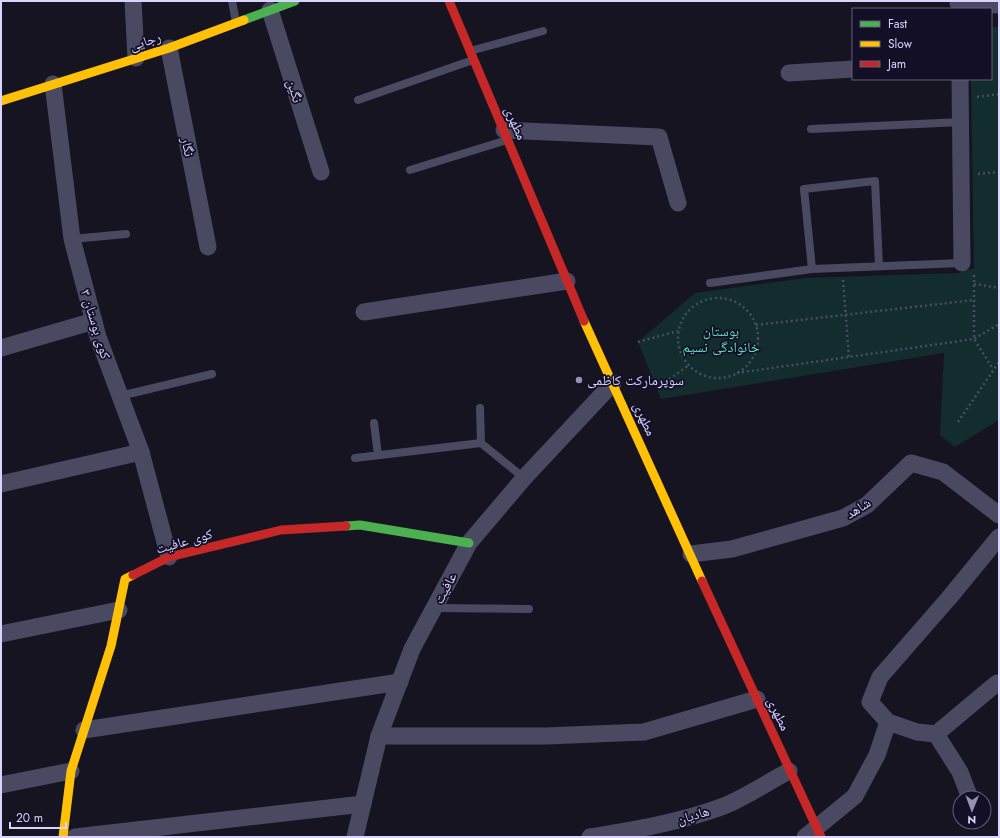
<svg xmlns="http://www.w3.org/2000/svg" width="1000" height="838" font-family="Jost,'Noto Naskh Arabic',sans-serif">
<rect width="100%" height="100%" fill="#161421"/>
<!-- green -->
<path fill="#132c2d" d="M991 27H999V420L955 447 940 435 944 353 661 399 638 342 695 293 805 278 958 273 974 268 971 79H991Z"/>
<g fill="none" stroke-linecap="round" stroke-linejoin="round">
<!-- path -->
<g stroke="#44505f" stroke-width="2.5" stroke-dasharray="2 3" stroke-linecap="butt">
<path d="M977 97 999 94"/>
<path d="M978 174 999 172"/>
<path d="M974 275V339L993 369"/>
<path d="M843 280 849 357"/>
<path d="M974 284 999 288"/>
<circle cx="718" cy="338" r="40"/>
<path d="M756 325 974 300"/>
<path d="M638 342 678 331"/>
<path d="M737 373 974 339 999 324"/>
<path d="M657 388 689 365"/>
<path d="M958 422 999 362"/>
</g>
<!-- lane -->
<g stroke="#4a4962" stroke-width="8">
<path d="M232 1 236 22"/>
<path d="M470 51 543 31"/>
<path d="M358 100 473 60"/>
<path d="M811 129 961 122"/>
<path d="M410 170 507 140"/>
<path d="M72 239 126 234"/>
<path d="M812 269 804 189 875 181 879 266"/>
<path d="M710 283 812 269 962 263"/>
<path d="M120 396 212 374"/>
<path d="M480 408 481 443"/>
<path d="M374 423 378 455"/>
<path d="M355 458 481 443 524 478"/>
<path d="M434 608 529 609"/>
</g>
<!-- street -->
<g stroke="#4a4962" stroke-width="17">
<path d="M133 1 136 58"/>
<path d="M958 3 999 5"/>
<path d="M270 10 321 172"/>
<path d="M169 48 208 247"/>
<path d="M789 73 853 69"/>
<path d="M960 79 962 263"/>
<path d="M53 84 72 239 98 337 141 452 169 557"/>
<path d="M504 130 659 137 678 203"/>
<path d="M364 312 567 281"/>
<path d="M1 348 94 321"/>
<path d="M1 484 141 452"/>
<path d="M691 554 732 549 843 518 867 505 911 463 943 472 999 515"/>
<path d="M1 634 119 610"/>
<path d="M997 683 936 734 917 732 888 722 870 702 880 677 949 598 999 537"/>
<path d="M84 730 400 682"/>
<path d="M936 734 960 772 970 798"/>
<path d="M379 736H546L644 732 757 699"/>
<path d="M1 785 71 771"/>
<path d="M75 837 363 804"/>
<path d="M355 837 379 736 412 649 469 543 524 478 613 383"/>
<path d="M590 837C635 830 681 822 724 806 746 797 768 782 789 771"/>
<path d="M805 837 855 796 877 755 888 722"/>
</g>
<!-- fast -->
<g stroke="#4caf50" stroke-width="9">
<path d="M244 20 295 1"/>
<path d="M346 526 360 525 469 543"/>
</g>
<!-- slow -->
<g stroke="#ffc107" stroke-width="9">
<path d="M1 101 169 48 244 20"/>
<path d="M584 321 702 581"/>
<path d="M63 837 71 771 111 646 125 579 133 575"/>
</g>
<!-- jam -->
<g stroke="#c62828" stroke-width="9">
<path d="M449 1 584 321"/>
<path d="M133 575 169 557 281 530 346 526"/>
<path d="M702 581 821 837"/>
</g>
</g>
<!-- markers -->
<circle fill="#9591b1" stroke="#130f26" stroke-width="1.5" cx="579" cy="380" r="4"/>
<g text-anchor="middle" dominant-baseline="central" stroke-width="3.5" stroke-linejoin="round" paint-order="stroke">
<!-- street labels -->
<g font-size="14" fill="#d9d4ff" stroke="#130f26">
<text transform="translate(145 41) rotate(-18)">رجایی</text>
<text transform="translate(295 91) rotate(73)">نگین</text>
<text transform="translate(516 123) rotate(67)">مطهری</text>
<text transform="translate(188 147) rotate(79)">نگار</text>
<text transform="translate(96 324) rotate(73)">کوی بوستان ۳</text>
<text transform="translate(645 419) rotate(66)">مطهری</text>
<text transform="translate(858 508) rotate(-32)">شاهد</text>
<text transform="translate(184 541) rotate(-16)">کوی عافیت</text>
<text transform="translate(445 588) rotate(-62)">عافیت</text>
<text transform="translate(779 714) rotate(65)">مطهری</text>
<text transform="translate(693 815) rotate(-17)">هادیان</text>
</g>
<!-- park labels -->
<g font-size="14" fill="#5fe0c0" stroke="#130f26">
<text x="721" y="331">بوستان<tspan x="721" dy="16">خانوادگی نسیم</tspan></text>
</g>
<!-- poi labels -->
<g font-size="14" fill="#d9d4ff" stroke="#130f26" text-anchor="start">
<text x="587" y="380">سوپرمارکت کاظمی</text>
</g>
</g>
<!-- border -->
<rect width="1000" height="838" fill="none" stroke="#d9d4ff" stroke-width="4"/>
<!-- legend -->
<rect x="852" y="8" width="140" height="72" fill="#130f26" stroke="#625e7d"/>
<rect x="860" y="21" width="20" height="6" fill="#4caf50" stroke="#625e7d"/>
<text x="888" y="28" font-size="12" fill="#d9d4ff">Fast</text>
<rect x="860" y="41" width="20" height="6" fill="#ffc107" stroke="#625e7d"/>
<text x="888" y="48" font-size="12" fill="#d9d4ff">Slow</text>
<rect x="860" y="61" width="20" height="6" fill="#c62828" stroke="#625e7d"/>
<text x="888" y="68" font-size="12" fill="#d9d4ff">Jam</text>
<!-- north arrow -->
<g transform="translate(972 810) rotate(181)"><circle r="19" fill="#130f26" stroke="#625e7d"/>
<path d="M0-3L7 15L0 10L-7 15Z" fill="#9591b1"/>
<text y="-6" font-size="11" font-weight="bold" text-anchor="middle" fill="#d9d4ff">N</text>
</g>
<!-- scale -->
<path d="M10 822v6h56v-6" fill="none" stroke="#d9d4ff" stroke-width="2"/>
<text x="16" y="822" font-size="12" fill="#d9d4ff" stroke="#130f26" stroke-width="3" paint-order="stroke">20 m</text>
</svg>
